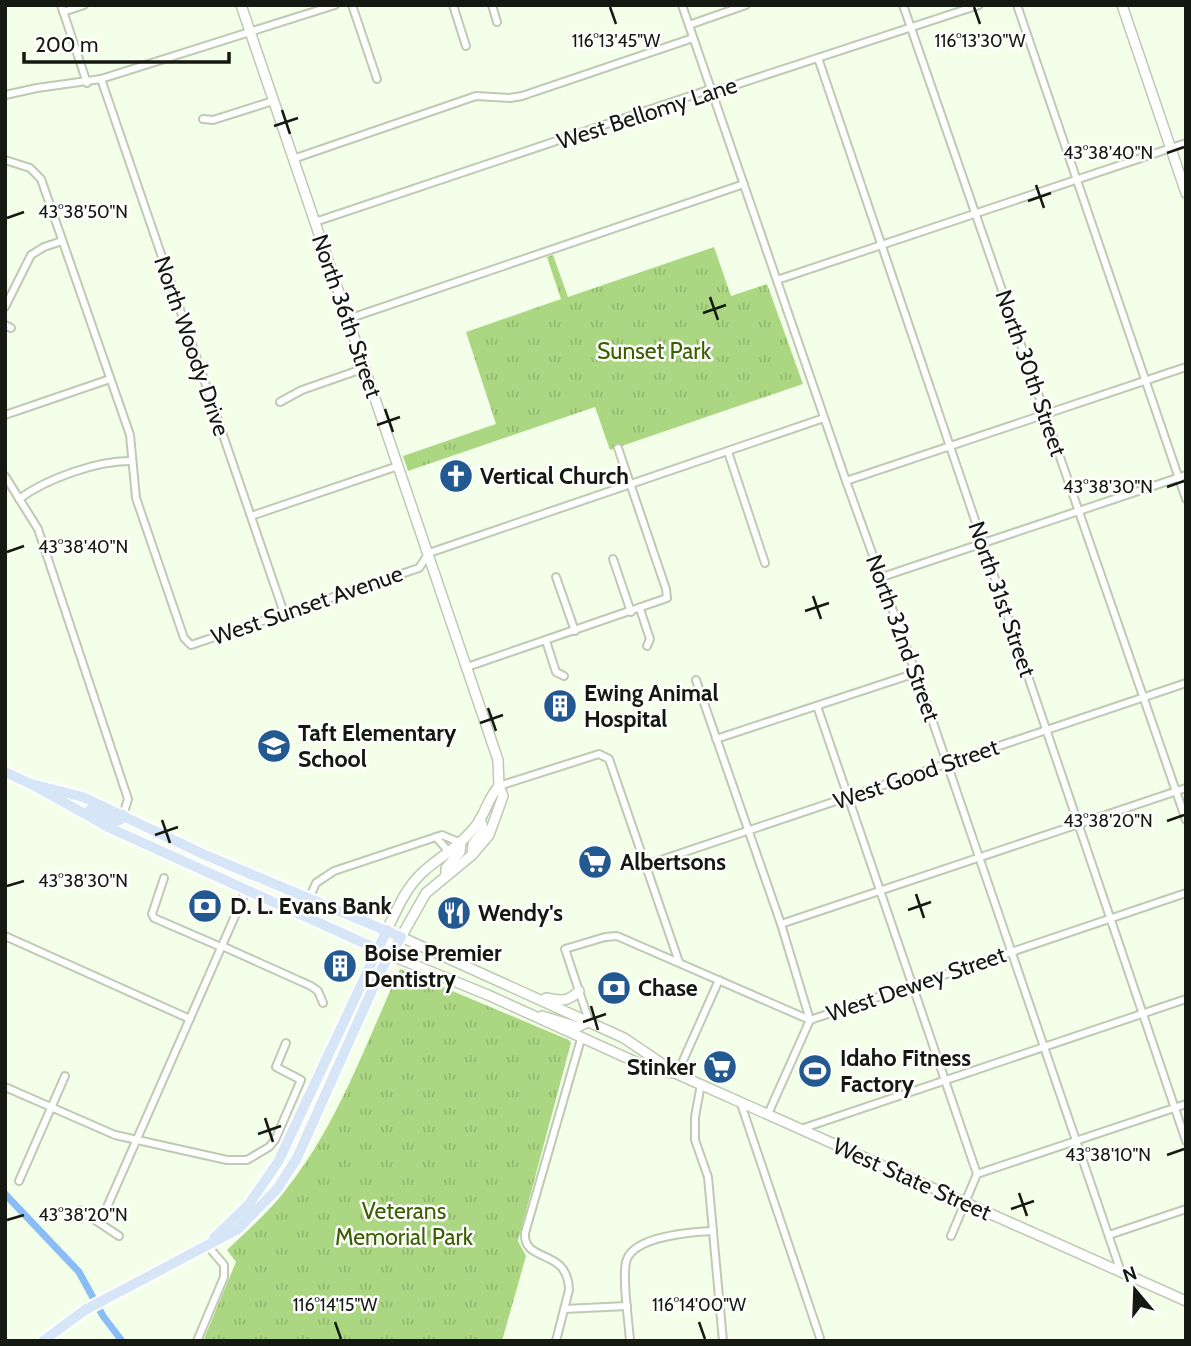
<svg xmlns="http://www.w3.org/2000/svg" width="1191" height="1346" font-family="Cabin,sans-serif">
<defs>
<pattern id="grass-tufts" width="24" height="20" patternUnits="userSpaceOnUse" patternTransform="scale(1.75)"><rect width="24" height="20" fill="#acd782"/><path d="M3 7l-1-3M5 7V3M7 7l1-3M15 17l-1-3M17 17v-4M19 17l1-3" fill="none" stroke="#93b86f"/></pattern>
</defs>
<rect width="100%" height="100%" fill="#f3ffe8"/>
<!-- grass -->
<g fill="url(#grass-tufts)">
<path d="M714 247 731 296 767 284 803 384 610 450 595 407 408 471 403 456 496 424 466 332 561 299 547 257 553 255 568 297Z"/>
<path d="M400 969 569 1040 571 1043 518 1241 526 1256 502 1341H203L236 1262 227 1250C248 1230 270 1211 287 1188 338 1124 366 1043 400 969Z"/>
</g>
<g fill="none" stroke-linecap="round" stroke-linejoin="round">
<!-- canal -->
<path stroke="#8abdf6" stroke-width="7" d="M5 1194 79 1272 103 1316 122 1341"/>
<!-- street casing -->
<g stroke="#becab4" stroke-width="10">
<g id="street">
<path d="M61 5 87 83"/>
<path d="M352 5 377 79"/>
<path d="M453 5 466 46"/>
<path d="M492 5 497 22"/>
<path d="M682 5 846 481 925 699 1121 1272"/>
<path d="M903 5 1186 820"/>
<path d="M1017 5 1186 499"/>
<path d="M63 12 84 5"/>
<path d="M689 25 746 5"/>
<path d="M818 58 1186 1141"/>
<path d="M101 79 284 613"/>
<path d="M5 95 37 88 101 79 335 5"/>
<path d="M203 119 213 120 273 101"/>
<path d="M293 159 476 96 510 98 522 96 693 38"/>
<path d="M5 160 30 168 41 179 130 435 136 498 184 638 191 645 419 568 429 553 824 418"/>
<path d="M315 222 711 89 720 90 979 5"/>
<path d="M777 280 1186 143"/>
<path d="M5 307 31 255 44 247 62 241"/>
<path d="M348 319 744 184"/>
<path d="M5 325 11 328"/>
<path d="M280 402 302 390 365 368"/>
<path d="M5 415 110 379"/>
<path d="M728 452 765 563"/>
<path d="M5 476 38 529 128 799 123 815"/>
<path d="M846 481 1186 367"/>
<path d="M19 499C46 479 98 460 132 461"/>
<path d="M251 516 398 466"/>
<path d="M613 559 631 612"/>
<path d="M556 577 575 631"/>
<path d="M882 577 1186 475"/>
<path d="M640 609 650 639 647 646"/>
<path d="M546 641 556 672 564 676"/>
<path d="M467 667 667 598 666 589 618 448"/>
<path d="M696 680 781 924 810 1020 768 1114"/>
<path d="M817 706 977 1174 951 1236"/>
<path d="M716 739 916 673"/>
<path d="M499 786 599 754 609 759 679 962"/>
<path d="M436 837 449 852"/>
<path d="M646 865 1186 683"/>
<path d="M164 878 152 914 154 918 221 947"/>
<path d="M309 899 316 883 334 871 442 835 461 843"/>
<path d="M781 924 1186 788"/>
<path d="M5 936 190 1019"/>
<path d="M222 946 311 986 318 991 323 1003"/>
<path d="M589 1021 565 949 605 937 617 936 810 1020 1186 893"/>
<path d="M677 1074 719 980"/>
<path d="M701 1084 695 1117V1140L708 1177 723 1341"/>
<path d="M5 1087 115 1135 227 1160H247L269 1147 275 1140 301 1080 276 1067 286 1043"/>
<path d="M740 1101 820 1338"/>
<path d="M801 1129 1186 999"/>
<path d="M977 1174 1186 1104"/>
<path d="M19 1181 65 1076"/>
<path d="M80 1210 119 1236"/>
<path d="M100 1223 246 891"/>
<path d="M1109 1235 1186 1209"/>
<path d="M564 1309 627 1306"/>
<path d="M197 1341 224 1277V1265L207 1245"/>
<path d="M556 1341 569 1290C568 1247 523 1264 525 1233L581 1039"/>
<path d="M630 1341C629 1323 621 1273 627 1259 636 1236 692 1232 713 1231"/>
</g>
</g>
<!-- secondary casing -->
<g stroke="#becab4" stroke-width="12">
<g id="secondary">
<path d="M241 5 498 760 499 786 503 796 489 835 472 855 426 893 401 937 624 1038 677 1074 1186 1301"/>
<path d="M1122 5 1186 193"/>
<path d="M472 855 473 844 484 830 480 819"/>
<path d="M446 875V868L460 852 461 843"/>
<path d="M387 930C397 909 406 887 424 871 441 856 460 846 474 828 485 816 487 799 499 786"/>
<path d="M390 955 488 995 649 1068 672 1073"/>
<path d="M546 998C561 1001 568 1002 579 991"/>
<path d="M542 1016 578 1027 589 1021"/>
</g>
</g>
<!-- primary casing -->
<g stroke="#fff" stroke-width="14">
<g id="primary">
<path d="M5 772 31 784 110 828 390 955"/>
<path d="M31 784 83 797 203 854 401 937 382 968 297 1158 277 1189 238 1229 85 1310 43 1341"/>
<path d="M90 810 114 821 120 820 123 815"/>
<path d="M214 1238 249 1204 278 1162 387 930"/>
</g>
</g>
<!-- street -->
<use href="#street" stroke="#fff" stroke-width="6"/>
<!-- secondary -->
<use href="#secondary" stroke="#fff" stroke-width="9"/>
<!-- primary -->
<use href="#primary" stroke="#d7e6f7" stroke-width="10"/>
</g>
<!-- ticks -->
<path fill="none" stroke="#151911" stroke-width="2.5" d="M610 7 616 24M974 7 980 24M282 110 290 134M274 126 298 118M1167 153 1184 147M1036 185 1044 208M1028 201 1051 193M7 218 24 212M710 297 718 320M703 313 726 305M385 409 393 432M377 425 400 417M1167 487 1184 481M7 552 24 546M813 596 821 619M805 611 829 603M488 708 496 731M480 723 503 715M162 820 170 843M1167 821 1184 815M155 835 178 827M7 886 24 881M916 894 924 918M908 910 931 902M591 1006 598 1030M583 1022 606 1014M265 1118 273 1142M258 1134 281 1126M1167 1155 1184 1149M1019 1193 1027 1216M1011 1209 1034 1201M7 1220 24 1215M335 1322 341 1339M699 1322 705 1339"/>
<!-- icons -->
<defs>
<g id="church-disc" transform="scale(1.75)"><circle r="9.5" fill="#225991" stroke="#fff"/><path d="M-1.2-6h2.4v3.5h3.3v2.4h-3.3V6h-2.4V-.1h-3.3v-2.4h3.3Z" fill="#fff"/></g>
<g id="building-disc" transform="scale(1.75)"><circle r="9.5" fill="#225991" stroke="#fff"/><path d="M-4-6H4V6H1V3H-1V6H-4ZM-2.5-4.3h1.7v1.8h-1.7ZM.8-4.3h1.7v1.8H.8ZM-2.5-1h1.7V.8h-1.7ZM.8-1h1.7V.8H.8Z" fill="#fff"/></g>
<g id="school-disc" transform="scale(1.75)"><circle r="9.5" fill="#225991" stroke="#fff"/><path d="M0-5L7-2L0 1L-7-2ZM-4 1L0 2.5L4 1V4Q0 6-4 4Z" fill="#fff"/></g>
<g id="supermarket-disc" transform="scale(1.75)"><circle r="9.5" fill="#225991" stroke="#fff"/><path d="M-6-5.5h2.5l.6 2H6L4.5 2H-2.5L-4.4-4H-6ZM-1.5 3.2a1.3 1.3 0 1 0 .1 0ZM3 3.2a1.3 1.3 0 1 0 .1 0Z" fill="#fff"/></g>
<g id="bank-disc" transform="scale(1.75)"><circle r="9.5" fill="#225991" stroke="#fff"/><path d="M-6-4H6V4H-6ZM0-2.3a2.3 2.3 0 1 0 0 4.6a2.3 2.3 0 1 0 0-4.6Z" fill="#fff"/></g>
<g id="restaurant-disc" transform="scale(1.75)"><circle r="9.5" fill="#225991" stroke="#fff"/><path d="M-5-6h1v4h1v-4h1v4h1v-4h1v5L-1.5 .5V6h-2V.5L-5-1ZM5-6V6H3V1.5H1.5Q1.5-4 5-6Z" fill="#fff"/></g>
<g id="stadium-disc" transform="scale(1.75)"><circle r="9.5" fill="#225991" stroke="#fff"/><path d="M0-5a6.5 5 0 1 0 0 10a6.5 5 0 1 0 0-10ZM-3.5-1.8h7v3.6h-7Z" fill="#fff"/></g>
</defs>
<g fill-rule="evenodd">
<use href="#church-disc" x="456" y="476"/>
<use href="#building-disc" x="560" y="706"/>
<use href="#school-disc" x="274" y="746"/>
<use href="#supermarket-disc" x="595" y="862"/>
<use href="#bank-disc" x="205" y="906"/>
<use href="#restaurant-disc" x="454" y="913"/>
<use href="#building-disc" x="340" y="966"/>
<use href="#bank-disc" x="614" y="988"/>
<use href="#supermarket-disc" x="720" y="1067"/>
<use href="#stadium-disc" x="815" y="1071"/>
</g>
<g text-anchor="middle" dominant-baseline="central" stroke-width="5" stroke-linejoin="round" paint-order="stroke">
<!-- street labels -->
<g font-size="23" fill="#151911" stroke="#fff">
<text transform="translate(647 113) rotate(-18)">West Bellomy Lane</text>
<text transform="translate(347 316) rotate(71)">North 36th Street</text>
<text transform="translate(192 346) rotate(71)">North Woody Drive</text>
<text transform="translate(1031 373) rotate(71)">North 30th Street</text>
<text transform="translate(1002 599) rotate(71)">North 31st Street</text>
<text transform="translate(307 605) rotate(-19)">West Sunset Avenue</text>
<text transform="translate(903 638) rotate(70)">North 32nd Street</text>
<text transform="translate(916 774) rotate(-19)">West Good Street</text>
<text transform="translate(916 984) rotate(-19)">West Dewey Street</text>
<text transform="translate(912 1179) rotate(24)">West State Street</text>
</g>
<!-- park labels -->
<g font-size="23" fill="#3b6000" stroke="#fff">
<text x="654" y="351">Sunset Park</text>
<text x="404" y="1211">Veterans<tspan x="404" dy="26">Memorial Park</tspan></text>
</g>
<!-- poi labels -->
<g font-size="23" font-weight="bold" fill="#151911" stroke="#fff" text-anchor="start">
<text x="480" y="476">Vertical Church</text>
<text x="584" y="693">Ewing Animal<tspan x="584" dy="26">Hospital</tspan></text>
<text x="298" y="733">Taft Elementary<tspan x="298" dy="26">School</tspan></text>
<text x="620" y="862">Albertsons</text>
<text x="230" y="906">D. L. Evans Bank</text>
<text x="478" y="913">Wendy's</text>
<text x="364" y="953">Boise Premier<tspan x="364" dy="26">Dentistry</tspan></text>
<text x="638" y="988">Chase</text>
<text x="840" y="1058">Idaho Fitness<tspan x="840" dy="26">Factory</tspan></text>
<text x="696" y="1067" text-anchor="end">Stinker</text>
</g>
</g>
<g font-size="18" text-anchor="middle" fill="#151911" stroke="#fff" stroke-width="5" stroke-linejoin="round" paint-order="stroke">
<text x="616" y="47">116°13'45"W</text>
<text x="980" y="47">116°13'30"W</text>
<text x="1108" y="159">43°38'40"N</text>
<text x="83" y="218">43°38'50"N</text>
<text x="1108" y="493">43°38'30"N</text>
<text x="83" y="553">43°38'40"N</text>
<text x="1108" y="827">43°38'20"N</text>
<text x="83" y="887">43°38'30"N</text>
<text x="1108" y="1161">43°38'10"N</text>
<text x="83" y="1221">43°38'20"N</text>
<text x="335" y="1311">116°14'15"W</text>
<text x="699" y="1311">116°14'00"W</text>
</g>
<!-- border -->
<rect width="1191" height="1346" fill="none" stroke="#151911" stroke-width="14"/>
<!-- north arrow -->
<g transform="translate(1135 1290) rotate(341)" stroke="#ffffff" stroke-width="5" paint-order="stroke">
<path d="M0-5L12 26L0 18L-12 26Z" fill="#151911"/>
<text y="-10" font-size="19" font-weight="bold" text-anchor="middle" fill="#151911">N</text>
</g>
<!-- scale -->
<path d="M24 52v10h205v-10" fill="none" stroke="#151911" stroke-width="3.5"/>
<text x="35" y="52" font-size="21" fill="#151911" stroke="#ffffff" stroke-width="5" paint-order="stroke">200 m</text>
</svg>
